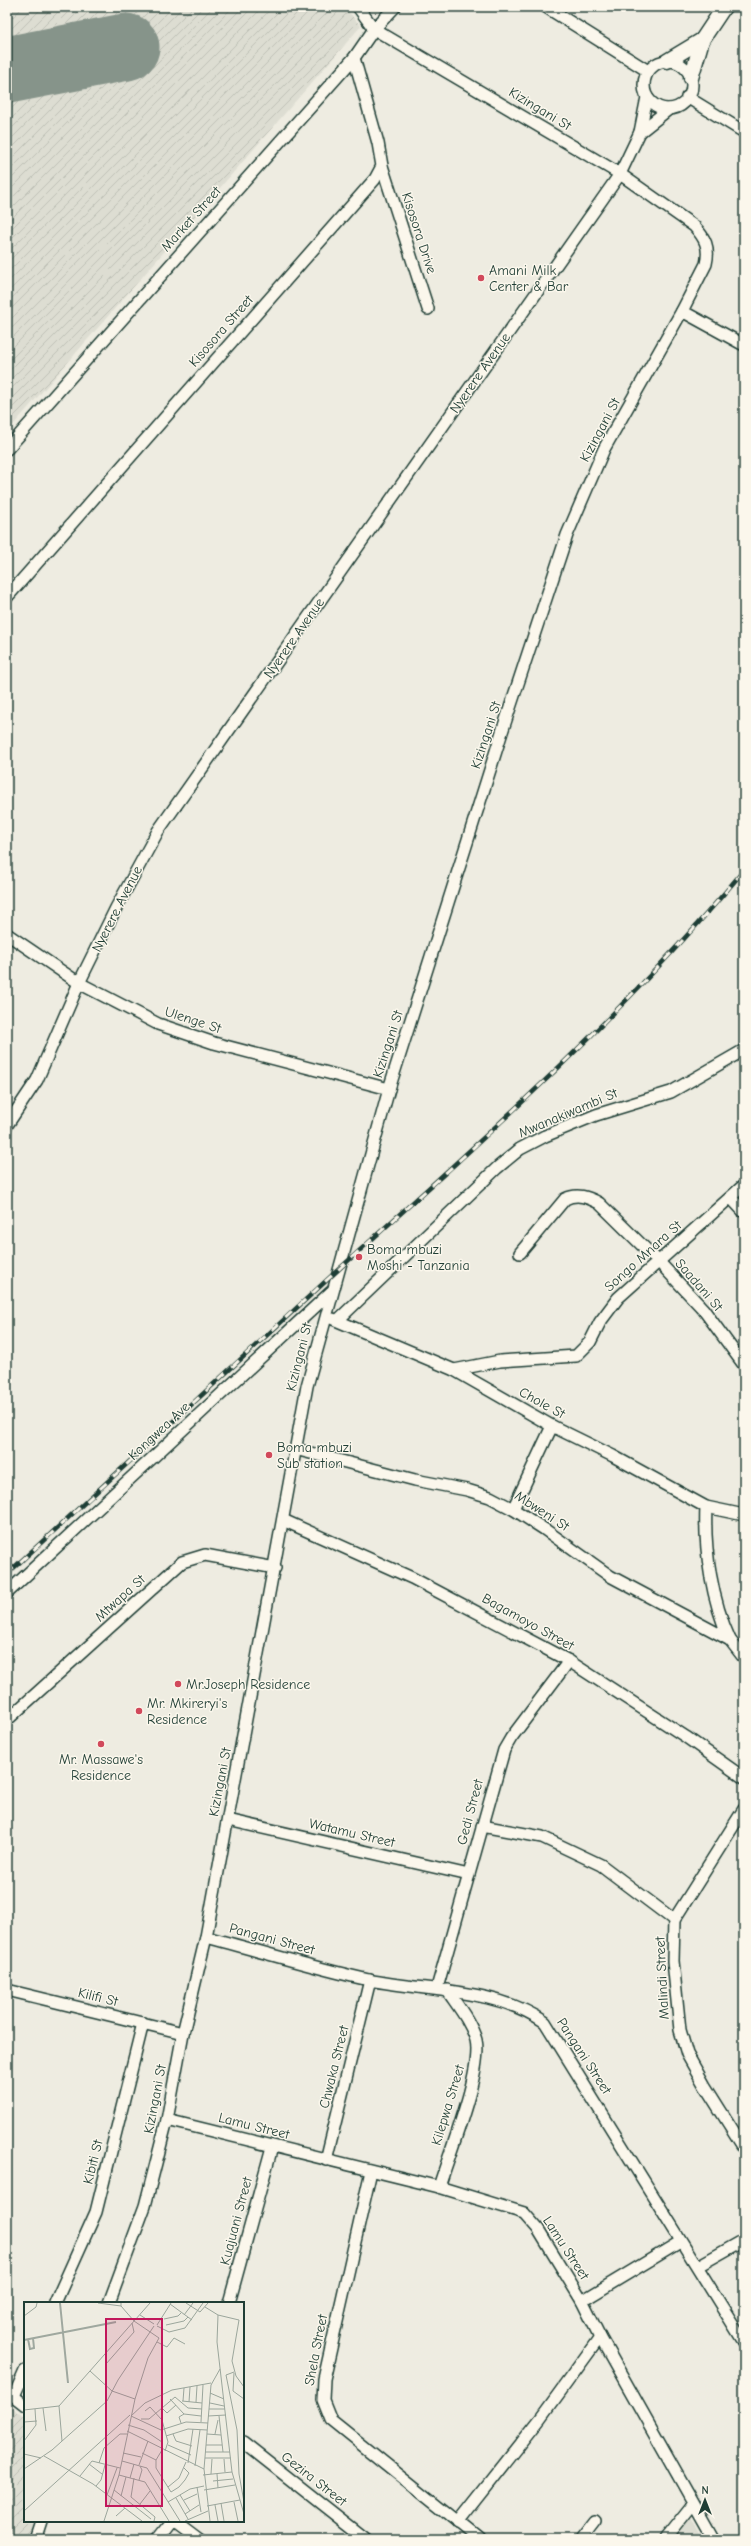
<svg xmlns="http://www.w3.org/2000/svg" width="751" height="2546" font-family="'Comic Neue',sans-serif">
<defs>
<pattern id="industrial-furrows" width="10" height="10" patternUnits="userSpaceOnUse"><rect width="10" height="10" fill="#ddddd2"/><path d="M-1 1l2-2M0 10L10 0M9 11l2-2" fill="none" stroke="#bdbfb5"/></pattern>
</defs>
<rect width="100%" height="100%" fill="#eeece1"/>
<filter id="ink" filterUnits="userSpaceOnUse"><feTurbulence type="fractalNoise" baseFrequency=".025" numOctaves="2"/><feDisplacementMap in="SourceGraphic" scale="8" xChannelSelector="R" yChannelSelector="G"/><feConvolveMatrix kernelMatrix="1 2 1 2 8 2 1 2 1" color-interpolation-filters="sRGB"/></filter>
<g filter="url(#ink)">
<!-- built -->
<path fill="#ddddd2" d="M691 2517 704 2539H674Z"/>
<!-- industrial -->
<g fill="url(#industrial-furrows)">
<path d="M7 7H344L361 26 7 432Z"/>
<path d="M7 2404 25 2418V2521H38L32 2539H7Z"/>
</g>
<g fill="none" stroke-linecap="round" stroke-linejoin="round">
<!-- runway -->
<path stroke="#86948a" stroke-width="67" d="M7 70 126 47"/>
<!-- minor casing -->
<g stroke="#1f3d34" stroke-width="14">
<g id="minor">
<path d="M546 7 648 71"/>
<circle cx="668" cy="85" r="24"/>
<path d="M687 97 744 132"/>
<path d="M640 132 669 109"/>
<path d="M382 166 428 309"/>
<path d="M682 311 744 345"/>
<path d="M7 449 354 58 374 29 395 7"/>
<path d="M7 597 375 179 382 166 378 143 354 58"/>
<path d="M7 934 79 983 158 1024 214 1043 389 1089"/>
<path d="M7 1125 37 1080 79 983 116 908 158 831 620 174 640 132 647 97"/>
<path d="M731 1198 744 1212"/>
<path d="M520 1253 565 1199C577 1193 588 1197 599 1203L659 1262 703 1309 744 1365"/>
<path d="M333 1319 454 1370 552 1426 613 1456 706 1507 744 1515"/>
<path d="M338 1320 497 1168 520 1149 545 1136 596 1115 671 1092 744 1050"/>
<path d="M454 1370 500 1361 576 1356 590 1342 600 1322 618 1298 744 1185"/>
<path d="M295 1449 415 1480 467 1490 490 1497 513 1509 544 1529 610 1576 730 1640 744 1658"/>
<path d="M706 1507C704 1550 712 1601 730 1640"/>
<path d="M513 1509 552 1426"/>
<path d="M283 1520 412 1578 569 1661 686 1737 744 1778"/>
<path d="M7 1593 331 1292"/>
<path d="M7 1720 182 1562 205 1555 275 1568"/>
<path d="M744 1809 674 1920 673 1961 680 2030 687 2054 705 2086 744 2148"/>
<path d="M228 1820 469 1875"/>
<path d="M482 1826 542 1837 601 1865 674 1920"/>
<path d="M206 1937C260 1951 314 1968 369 1980 427 1992 494 1987 545 2022L744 2342"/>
<path d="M437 1988 504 1750 511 1738 569 1661"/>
<path d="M7 1990 183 2033"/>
<path d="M167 2120 439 2187 524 2213 538 2229 582 2301 600 2337 714 2539"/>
<path d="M326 2160 370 1980"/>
<path d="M371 2171 324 2379 323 2400 331 2420 479 2539"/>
<path d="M439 2187C449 2154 483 2070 476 2040 471 2022 457 2005 447 1990"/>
<path d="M698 2266 744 2240"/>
<path d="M582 2301 680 2242"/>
<path d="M55 2303 96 2212 143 2023"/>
<path d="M109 2303 145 2206 167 2120 183 2033 206 1937 307 1386 389 1089 502 732 567 535 604 449 682 311 706 264C710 247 705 238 694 226L620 174 374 29 358 7"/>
<path d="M229 2303 272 2147"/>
<path d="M7 2391 25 2405"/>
<path d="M14 2396 25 2371"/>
<path d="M243 2442 366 2539"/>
<path d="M176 2521 200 2539"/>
<path d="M458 2523 541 2418 600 2337"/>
<path d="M35 2539 41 2521"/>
<path d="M158 2539 172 2521"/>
<path d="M581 2539 595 2521"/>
<path d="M665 2539 693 2504"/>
</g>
</g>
<!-- major casing -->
<g stroke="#1f3d34" stroke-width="17">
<g id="major">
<path d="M667 61 702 40"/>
<path d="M691 78 702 40 724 7"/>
</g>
</g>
<!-- minor -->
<use href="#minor" stroke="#fbf7ec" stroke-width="11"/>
<!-- major -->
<use href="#major" stroke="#fbf7ec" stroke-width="14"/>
<!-- rail casing -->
<g stroke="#1f3d34" stroke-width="4.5">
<path id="rail" d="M7 1574C118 1473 228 1370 339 1269 481 1141 621 1018 744 870"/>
</g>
<!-- rail -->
<use href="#rail" stroke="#fbf7ec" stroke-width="3" stroke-dasharray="9" stroke-linecap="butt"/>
</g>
</g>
<!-- markers -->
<g fill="#d1495b" stroke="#fbf7ec" stroke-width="1.5">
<circle cx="481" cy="278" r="4"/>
<circle cx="359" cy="1257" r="4"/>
<circle cx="269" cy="1455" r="4"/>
<circle cx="178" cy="1684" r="4"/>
<circle cx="139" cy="1711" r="4"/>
<circle cx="101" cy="1744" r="4"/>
</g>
<g text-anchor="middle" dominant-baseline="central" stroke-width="3" stroke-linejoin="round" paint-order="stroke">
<!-- street labels -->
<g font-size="14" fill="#1f3d34" stroke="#fbf7ec">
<text transform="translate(540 109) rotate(31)">Kizingani St</text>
<text transform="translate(191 219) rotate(-48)">Market Street</text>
<text transform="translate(419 233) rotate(72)">Kisosora Drive</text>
<text transform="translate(221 331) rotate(-49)">Kisosora Street</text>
<text transform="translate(480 373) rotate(-55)">Nyerere Avenue</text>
<text transform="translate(600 430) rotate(-62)">Kizingani St</text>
<text transform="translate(294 638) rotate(-55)">Nyerere Avenue</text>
<text transform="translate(486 735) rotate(-72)">Kizingani St</text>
<text transform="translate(117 909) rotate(-63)">Nyerere Avenue</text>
<text transform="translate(193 1020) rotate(18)">Ulenge St</text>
<text transform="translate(388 1044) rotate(-72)">Kizingani St</text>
<text transform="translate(568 1113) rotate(-23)">Mwanakiwambi St</text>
<text transform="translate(643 1256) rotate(-42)">Songo Mnara St</text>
<text transform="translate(699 1285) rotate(49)">Saadani St</text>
<text transform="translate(299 1357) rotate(-76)">Kizingani St</text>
<text transform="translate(542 1403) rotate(29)">Chole St</text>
<text transform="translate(159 1431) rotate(-43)">Kongwea Ave</text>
<text transform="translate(542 1511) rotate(33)">Mbweni St</text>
<text transform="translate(120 1598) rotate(-42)">Mtwapa St</text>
<text transform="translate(528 1622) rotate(29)">Bagamoyo Street</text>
<text transform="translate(220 1782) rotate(-79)">Kizingani St</text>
<text transform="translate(470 1812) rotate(-75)">Gedi Street</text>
<text transform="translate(352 1833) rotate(13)">Watamu Street</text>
<text transform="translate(272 1939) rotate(15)">Pangani Street</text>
<text transform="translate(662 1978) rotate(-93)">Malindi Street</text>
<text transform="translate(98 1997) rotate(14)">Kilifi St</text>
<text transform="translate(584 2056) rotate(57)">Pangani Street</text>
<text transform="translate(334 2067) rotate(-76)">Chwaka Street</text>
<text transform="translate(155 2099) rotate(-79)">Kizingani St</text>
<text transform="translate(448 2105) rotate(-73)">Kilepwa Street</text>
<text transform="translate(254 2126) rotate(14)">Lamu Street</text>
<text transform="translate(93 2162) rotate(-76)">Kibiti St</text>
<text transform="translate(236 2221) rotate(-75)">Kuajuani Street</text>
<text transform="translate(566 2248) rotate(57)">Lamu Street</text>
<text transform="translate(316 2350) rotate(-79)">Shela Street</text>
<text transform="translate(314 2479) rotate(38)">Gezira Street</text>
</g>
<!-- poi labels -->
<g font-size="14" fill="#1f3d34" stroke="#fbf7ec" text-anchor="start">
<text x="489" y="270">Amani Milk<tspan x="489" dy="16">Center &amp; Bar</tspan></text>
<text x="367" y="1249">Boma mbuzi<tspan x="367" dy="16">Moshi - Tanzania</tspan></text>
<text x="277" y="1447">Boma mbuzi<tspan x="277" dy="16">Sub station</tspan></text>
<text x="186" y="1684">Mr.Joseph Residence</text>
<text x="147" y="1703">Mr. Mkireryi's<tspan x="147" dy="16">Residence</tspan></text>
<text x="101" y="1759" text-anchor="middle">Mr. Massawe's<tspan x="101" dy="16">Residence</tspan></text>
</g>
</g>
<!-- overview -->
<g transform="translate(24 2302)">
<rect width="220" height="220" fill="#eeece1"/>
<path fill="none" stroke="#9fa89f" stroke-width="2" d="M36 1 44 81M4 37 6 47 10 46 9 36M0 38 92 20"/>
<path fill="none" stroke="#9ba69c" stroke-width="1" d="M74 1 97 4V1M162 1 176 10 184 1M146 2 168 18M181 5 194 13 193 40 208 170 220 212M116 13 130 22M160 13 169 1M194 13 215 18 208 59 212 74 220 85M0 14 12 5 13 1M140 17 154 14 157 11M133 23 147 1M142 23 160 19 164 15M133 24 145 30 161 26 179 1M133 40 143 45 150 36 161 42M82 62 110 30 108 21M66 69 88 89 111 97M210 70 202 73 213 128 215 172 220 200M210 71 209 89 220 97M186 91 200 97M146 97 160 112M158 99 178 101M159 99 160 86M165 100 166 85M172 100 173 84M186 101 200 104M35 104 38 139M137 105 143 111 152 103M19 106 22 129M185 107H201M0 108 35 104 126 1M121 109 126 105 138 118 144 140 141 149M107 114 121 101 148 88 187 81M107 114 137 128 162 120 184 121M184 114 202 113M195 114 199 150M117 117H125L151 95 164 106 178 107M0 120 13 119M177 120 179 83M157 121 155 115 160 112 177 114M104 123 120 128 138 140M103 129 180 167M149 132 152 139 168 144M183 132 197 133M191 132 194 118M142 134 164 127 183 128M0 139 12 123 11 107M144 143 167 153M182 143H198M138 148 132 158V166L147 190 155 185 161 178 165 171 160 166M181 150H206M99 151 117 155M118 151 132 158M0 152 17 156M20 154 69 182 118 219M181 156H207M200 157 201 170M98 159 123 166 156 219M75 161 80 146 96 132H103M164 161 169 127M65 162 78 172M115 163 124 139M171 164 176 128M0 167 28 148 83 99 94 78 130 24M187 172 188 157M193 172 194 186M95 173 121 180 145 219M179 173 208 170M56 174 68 159 96 166M106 176 110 162M110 176 107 195 131 215 130 219M115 178 118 168 116 164M189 179 209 177M72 184 77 178 81 163M144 185 155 176 162 160M173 185 177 210M90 188 127 217M180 188 211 183M83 193 93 166M156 193 166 209M97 194 102 175M152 196 164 217M160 198 173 192M144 200 166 187 180 184M210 200 214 219M197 201 200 219M116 202 126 189M191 203 194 219M183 204 216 198M0 209 106 113M161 212 175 203M92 214 101 206M80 219 95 173 111 97 124 56 135 36 110 19 97 4M161 219 184 209M186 219 180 167 187 83 196 67"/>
<path fill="#c2185b" fill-opacity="0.15" stroke="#c2185b" stroke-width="2" d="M82 17H138V204H82Z"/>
<rect width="220" height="220" fill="none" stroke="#1f3d34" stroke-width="2"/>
</g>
<!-- margin -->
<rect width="751" height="2546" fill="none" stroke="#fbf7ec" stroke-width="24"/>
<rect x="12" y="12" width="727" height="2522" fill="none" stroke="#1f3d34" stroke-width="1.5" filter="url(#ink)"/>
<!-- north arrow -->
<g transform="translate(705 2500)" stroke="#fbf7ec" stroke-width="3" paint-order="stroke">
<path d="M0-3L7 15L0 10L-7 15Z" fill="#1f3d34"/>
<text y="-6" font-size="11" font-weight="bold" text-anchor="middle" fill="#1f3d34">N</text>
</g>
</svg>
